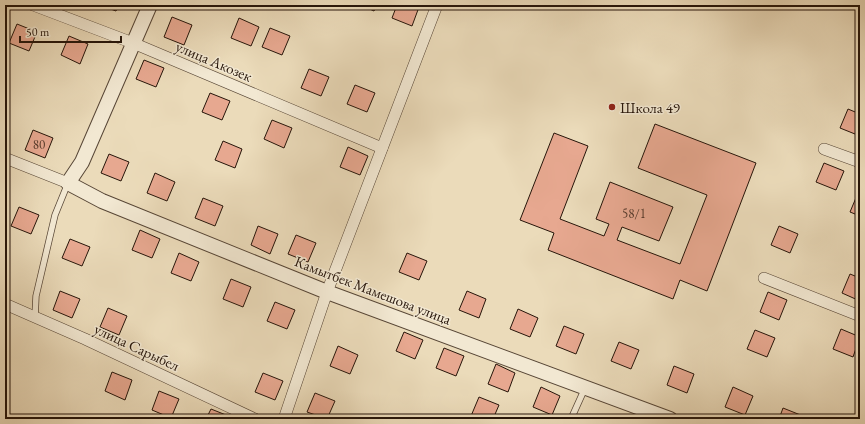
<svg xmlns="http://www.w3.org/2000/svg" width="865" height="424" font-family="'EB Garamond',serif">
<rect width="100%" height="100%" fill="#ebdbba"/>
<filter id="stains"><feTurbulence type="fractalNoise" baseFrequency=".005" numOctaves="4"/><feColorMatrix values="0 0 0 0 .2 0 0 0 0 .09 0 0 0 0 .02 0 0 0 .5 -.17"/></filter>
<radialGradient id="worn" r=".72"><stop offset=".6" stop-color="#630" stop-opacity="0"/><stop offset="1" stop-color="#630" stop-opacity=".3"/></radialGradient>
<!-- building -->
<g fill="#e7a890" stroke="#26150a">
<path d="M100 5H119L116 11Z"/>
<path d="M361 5H377L374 11Z"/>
<path d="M397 5H414L419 7 412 26 392 18Z"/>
<path d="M172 17 192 25 184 45 164 37Z"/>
<path d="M239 18 259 27 251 46 231 38Z"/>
<path d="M17 24 37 32 29 51 9 43Z"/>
<path d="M270 28 290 36 282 55 262 47Z"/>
<path d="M69 36 88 44 80 64 61 55Z"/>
<path d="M144 60 164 68 156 87 136 79Z"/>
<path d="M309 69 329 77 321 96 301 88Z"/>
<path d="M355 85 375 93 367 112 347 104Z"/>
<path d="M210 93 230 101 222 120 202 112Z"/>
<path d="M848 109 860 114V136L840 128Z"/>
<path d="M272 120 292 128 284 148 264 139Z"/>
<path d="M655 124 756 163 707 291 680 280 673 299 548 250 554 233 520 220 554 133 588 146 560 219 604 236 609 224 596 219 610 182 673 207 659 241 622 227 617 240 680 264 707 195 638 168Z"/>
<path d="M33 130 53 138 45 158 25 150Z"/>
<path d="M223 141 242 149 235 168 215 160Z"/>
<path d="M348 147 368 156 360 175 340 167Z"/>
<path d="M109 154 129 162 121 181 101 173Z"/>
<path d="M824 163 844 171 836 190 816 182Z"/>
<path d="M155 173 175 182 167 201 147 193Z"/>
<path d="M858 193 860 194V216L850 212Z"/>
<path d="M203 198 223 206 215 226 195 218Z"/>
<path d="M19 207 39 215 31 234 11 226Z"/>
<path d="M258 226 278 234 270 254 251 245Z"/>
<path d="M779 226 798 234 790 253 771 245Z"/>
<path d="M140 230 160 239 152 258 132 250Z"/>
<path d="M296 235 316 243 308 262 288 254Z"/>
<path d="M70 239 90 247 82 266 62 258Z"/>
<path d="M179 253 199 262 191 281 171 273Z"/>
<path d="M407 253 427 261 419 280 399 272Z"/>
<path d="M850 274 860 278V301L842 293Z"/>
<path d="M231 279 251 287 243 307 223 299Z"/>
<path d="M60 291 80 299 72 318 53 310Z"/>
<path d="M467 291 486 299 479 318 459 310Z"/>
<path d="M768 292 787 300 779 320 760 312Z"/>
<path d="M275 302 295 310 287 329 267 321Z"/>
<path d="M108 308 127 316 119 335 100 327Z"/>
<path d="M518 309 538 318 530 337 510 329Z"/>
<path d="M564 326 584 334 576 354 556 346Z"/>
<path d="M841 329 860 337 853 357 833 349Z"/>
<path d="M755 330 775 338 767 357 747 349Z"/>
<path d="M404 332 423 340 415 359 396 351Z"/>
<path d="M619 342 639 350 631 369 611 361Z"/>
<path d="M338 346 358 355 350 374 330 366Z"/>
<path d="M444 348 464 356 456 376 436 368Z"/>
<path d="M496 364 515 373 508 392 488 384Z"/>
<path d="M674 366 694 374 687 393 667 385Z"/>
<path d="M112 372 132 380 125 400 105 391Z"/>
<path d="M263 373 283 381 275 400 255 392Z"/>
<path d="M541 387 560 396 552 415 533 407Z"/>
<path d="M733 387 753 396 745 415 725 407Z"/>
<path d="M159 391 179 399 171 418 152 410Z"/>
<path d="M315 393 335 401 327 419 307 412Z"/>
<path d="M479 397 499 405 493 419H477L471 416Z"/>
<path d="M783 408 803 416 802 419H779Z"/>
<path d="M211 409 231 417 230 419H206Z"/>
</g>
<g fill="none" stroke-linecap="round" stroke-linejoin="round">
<!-- service casing -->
<g stroke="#574636" stroke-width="7">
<g id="service">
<path d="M35 317 36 296 55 215 68 183"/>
<path d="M571 419 585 388"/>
</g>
</g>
<!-- minor casing -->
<g stroke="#574636" stroke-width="12">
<g id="minor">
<path d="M33 5 133 43 382 148"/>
<path d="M824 149 860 162"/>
<path d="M5 158 68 183"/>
<path d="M764 278 860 316"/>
<path d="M5 304 85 339 255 419"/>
<path d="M284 419 327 292 437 5"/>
</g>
</g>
<!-- tertiary casing -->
<g stroke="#574636" stroke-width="16">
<path id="tertiary" d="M150 5 82 162 68 183 102 201 327 292 670 419"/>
</g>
<!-- service -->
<use href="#service" stroke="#f2e8d2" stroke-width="5.5"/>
<!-- minor -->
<use href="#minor" stroke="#f2e8d2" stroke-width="11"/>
<!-- tertiary -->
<use href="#tertiary" stroke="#f2e8d2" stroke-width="14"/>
</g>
<!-- markers -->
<circle fill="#8f2418" stroke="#f2e8d2" stroke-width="1.5" cx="612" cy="107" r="4"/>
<g text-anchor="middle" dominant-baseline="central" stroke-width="3" stroke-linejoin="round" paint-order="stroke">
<!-- number labels -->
<g font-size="13" fill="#563a2c">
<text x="39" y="144">80</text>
<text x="634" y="213">58/1</text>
</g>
<!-- street labels -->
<g font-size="15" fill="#26150a" stroke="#f2e8d2">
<text transform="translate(214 61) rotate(23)">улица Акозек</text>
<text transform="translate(373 290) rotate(21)">Камытбек Мамешова улица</text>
<text transform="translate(137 347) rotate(25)">улица Сарыбел</text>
</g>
<!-- poi labels -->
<g font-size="15" fill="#26150a" stroke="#f2e8d2" text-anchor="start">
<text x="620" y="107">Школа 49</text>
</g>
</g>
<!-- margin -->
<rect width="865" height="424" fill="none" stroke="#ebdbba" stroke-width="20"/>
<rect x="6" y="6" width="853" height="412" fill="none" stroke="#26150a" stroke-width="2"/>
<rect x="10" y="10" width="845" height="404" fill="none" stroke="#26150a"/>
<!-- scale -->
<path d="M20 36v6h101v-6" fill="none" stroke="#26150a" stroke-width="2"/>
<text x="26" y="36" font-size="12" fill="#26150a" stroke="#f2e8d2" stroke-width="3" paint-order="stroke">50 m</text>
<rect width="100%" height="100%" filter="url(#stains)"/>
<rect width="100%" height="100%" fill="url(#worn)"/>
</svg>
